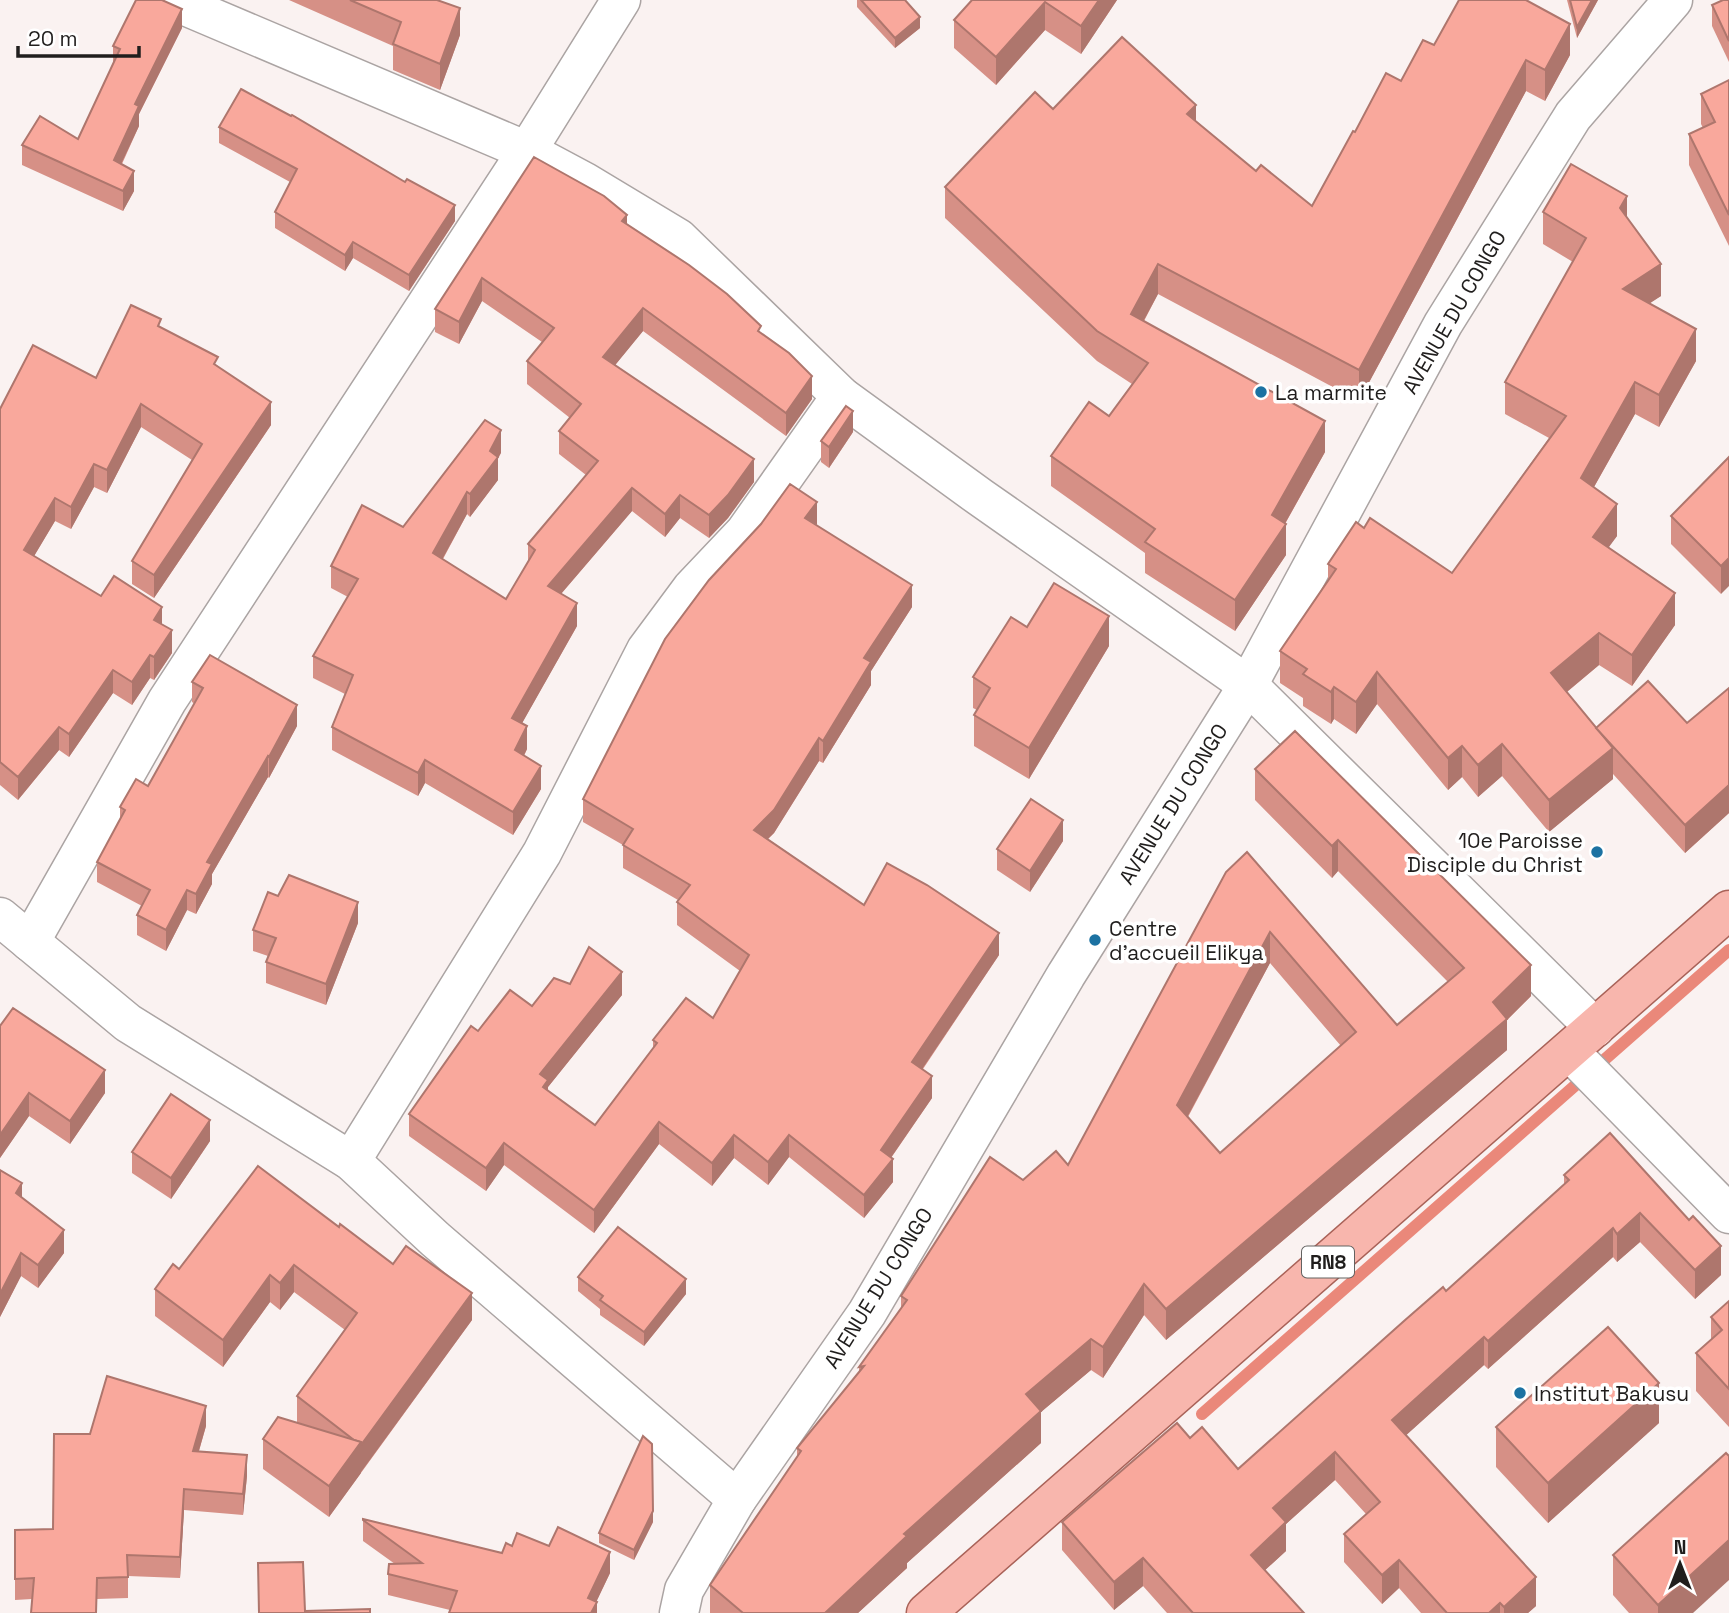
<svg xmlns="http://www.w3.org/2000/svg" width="1729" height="1613" font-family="'Space Grotesk',sans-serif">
<rect width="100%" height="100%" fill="#faf2f1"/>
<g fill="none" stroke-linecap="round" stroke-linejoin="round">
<!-- stream -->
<path stroke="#ea887a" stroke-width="12" d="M1202 1414 1729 950"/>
<!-- minor casing -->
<g stroke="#aba4a3" stroke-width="41">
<g id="minor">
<path d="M171 0 527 151 585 182 678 238 841 396 980 497 1248 685 1595 1028"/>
<path d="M0 917 128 1023 351 1161 435 1239 737 1499"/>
<path d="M30 942 167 701 527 151 621 0"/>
<path d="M1569 1051 1729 1214"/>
<path d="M351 1161 542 853 646 650 692 588 745 532 841 396"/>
<path d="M679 1613 684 1590 737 1499 867 1313 1066 975 1248 685 1443 324 1573 116 1673 0"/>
</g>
</g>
<!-- major casing -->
<g stroke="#a96258" stroke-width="41">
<path id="major" d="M926 1613 1729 910"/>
</g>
<!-- minor -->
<use href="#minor" stroke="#fff" stroke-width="38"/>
<!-- major -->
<use href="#major" stroke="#f8b6ad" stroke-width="38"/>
</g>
<!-- wall -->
<g fill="#d69086" fill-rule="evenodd">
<path d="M289 0H437L460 35 440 90 393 70V46Z"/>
<path d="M857 0H905L920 28 895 48 857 7Z"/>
<path d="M972 0H1117L1081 54 1045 30 996 85 954 48V20Z"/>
<path d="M1567 0H1598L1577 38Z"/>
<path d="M1729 0V62L1712 26V5Z"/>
<path d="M182 28 139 114V126L122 164 134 191 123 211 22 165V145L78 139 113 64V46Z"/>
<path d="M1434 45 1570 55 1545 101 1526 91 1359 401 1158 294 1144 321 1325 452 1285 524 1286 555 1235 631 1145 573V553L1051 486V456L1109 416 1132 384 1097 361 945 218V187L1053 109 1196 121 1256 171 1312 206 1355 132Z"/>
<path d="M1729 80V246L1689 165V134L1703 128 1701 124V94Z"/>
<path d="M219 127 455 221 409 291 353 258 345 271 275 228V212L290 182 219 143Z"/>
<path d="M534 157 627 224 761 334 812 399 786 436 643 331 615 365 754 482 728 518 709 538 680 518 665 537 632 511 561 594 577 626 522 723 527 749 524 756 541 789 513 835 425 783 418 796 332 750V727L345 694 313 678V656L348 597 331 588V566L403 527 501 453 498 458V480L470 517 467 514 443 559 506 599 528 562V544L586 475 559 454V431L570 418 527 384V361L542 342 482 301 459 344 435 332V309Z"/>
<path d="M1543 212 1627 217 1661 296 1649 303 1696 361 1659 427 1635 414 1594 487 1617 536 1608 547 1675 625 1632 686 1599 665 1567 692 1596 728 1687 723 1729 688V813L1685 853 1613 774V779L1549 832 1502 776 1478 797 1462 777 1448 790 1377 704 1356 734 1334 719 1331 724 1303 706V698L1280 683V651L1328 580V564L1364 528 1452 573 1549 438 1505 414V382L1573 262 1543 244Z"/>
<path d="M161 327 218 366 271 425 154 598 132 584V561L192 460 141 427 107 493 94 487 71 529 55 521 34 556 101 596 162 624 172 653 154 680 150 678 132 705 113 693 69 757 59 750 18 800 0 785V409L96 378Z"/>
<path d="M853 432 829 468 821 462V441Z"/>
<path d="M1729 457 1721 594 1671 544V516Z"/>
<path d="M817 525 912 607 871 671V685L823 763 819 761 774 833 768 839 864 905 999 955 923 1069 932 1098 891 1158 893 1182 864 1218 789 1157 768 1185 734 1158 712 1186 659 1144 594 1233 504 1165 486 1191 409 1136V1114L478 1031 532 1006 570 984 622 995 548 1087V1091L595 1125 653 1048V1040L713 1018 740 971 677 925V902L678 900 623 868V845L583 822V799Z"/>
<path d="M1027 627 1109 646 1029 779 974 746V715L977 710 973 708V677Z"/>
<path d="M192 682 297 726 269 778 268 777 212 874V884L196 914 187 910 166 951 137 935V915L142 906 97 882V862L120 819V807L148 786 195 704 192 702Z"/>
<path d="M1255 769 1531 996 1507 1020V1050L1166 1340 1144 1315 1103 1378 1091 1370 1041 1412V1443L907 1563V1568L858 1613H710V1585L797 1457V1448L859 1372V1367L901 1309V1296L1023 1180 1068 1165 1226 872 1397 1025 1448 982 1338 871 1332 878 1255 800ZM1270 963 1341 1046 1220 1153 1188 1117Z"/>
<path d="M1063 841 1030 892 997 870V849Z"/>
<path d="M358 923 326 1005 266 983V962L268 956 253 951V930Z"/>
<path d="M0 1026 105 1093 70 1144 29 1116 0 1158Z"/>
<path d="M1610 1133 1721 1275 1695 1299 1640 1242 1617 1262 1613 1257 1488 1369 1484 1365 1406 1435 1536 1606 1528 1613H1421L1399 1588 1382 1604 1344 1562V1534L1366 1514 1335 1480 1286 1524V1551L1265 1570 1304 1613H1167L1143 1586 1114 1610 1062 1550V1522L1190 1438 1238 1469 1446 1291 1564 1185V1175Z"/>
<path d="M210 1141 171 1199 132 1173V1152Z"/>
<path d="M0 1170 64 1253 38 1288 21 1276 0 1317Z"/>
<path d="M339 1227 472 1320 329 1517 263 1469V1439L297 1423V1396L345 1330 294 1292 280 1310 270 1302 223 1367 155 1316V1289L179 1269Z"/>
<path d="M578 1277 686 1294 644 1346 600 1315V1309L578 1291Z"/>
<path d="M1729 1301V1427L1696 1391V1353L1711 1340V1317Z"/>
<path d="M1659 1423 1548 1523 1496 1467V1427Z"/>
<path d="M206 1426 199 1451 247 1476 243 1515 184 1510 180 1578 128 1576V1598L97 1599 96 1613H31L32 1599 15 1600V1530L53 1529 90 1434Z"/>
<path d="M363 1520 502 1553 512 1546 610 1573 596 1602 597 1613 450 1610 388 1595V1574L395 1564 363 1541Z"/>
<path d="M653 1522 634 1560 599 1543V1533Z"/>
<path d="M1613 1555 1693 1613H1629L1613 1595Z"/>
</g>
<!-- shaded-wall -->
<g fill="#ae766d">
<path d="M1099 0H1117L1081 54V26Z"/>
<path d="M1592 0H1598L1577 38V27Z"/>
<path d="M1045 2V30L996 85V57Z"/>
<path d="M460 8V35L440 90V64Z"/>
<path d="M182 9V28L139 114V126L114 179V160L135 104Z"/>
<path d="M920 17V28L895 48V38Z"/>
<path d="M1570 24V55L1545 101V70Z"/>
<path d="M1526 60V91L1359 401V370Z"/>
<path d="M1196 105V136L1187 114Z"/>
<path d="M134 171V191L123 211V191Z"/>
<path d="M1627 196V228L1620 208Z"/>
<path d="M455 205V221L409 291V275Z"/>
<path d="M627 215V237L622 221Z"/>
<path d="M353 242V258L345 271V255Z"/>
<path d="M1158 264V294L1131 344V314Z"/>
<path d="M1661 264V296L1623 321V289Z"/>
<path d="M482 278V301L459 344V322Z"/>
<path d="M643 308V331L603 380V357Z"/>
<path d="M1696 329V361L1659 427V395Z"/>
<path d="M812 376V399L786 436V413Z"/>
<path d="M1635 382V414L1581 510V478Z"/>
<path d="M271 402V425L154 598V575Z"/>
<path d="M141 404V427L107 493V470Z"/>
<path d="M853 411V432L829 468V447Z"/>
<path d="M1325 421V452L1278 536 1286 524V555L1235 631V600L1272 515Z"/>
<path d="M501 430V453L498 458V480L470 517V494L490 451Z"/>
<path d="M754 459V482L728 518 709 538V515Z"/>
<path d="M94 464V487L71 529V507Z"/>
<path d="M632 488V511L548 609V586Z"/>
<path d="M467 492V514L433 576V553Z"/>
<path d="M680 495V518L665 537V514Z"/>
<path d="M55 498V521L24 573V550Z"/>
<path d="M817 502V525L805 518Z"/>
<path d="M1617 504V536L1593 569V537Z"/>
<path d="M1729 558V586L1721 594V566Z"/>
<path d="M912 585V607L871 671V685L823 763V741L864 658Z"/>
<path d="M1675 593V625L1632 686V655Z"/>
<path d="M577 603V626L512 741V718Z"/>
<path d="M162 607V630L154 620Z"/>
<path d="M1109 616V646L1029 779V748Z"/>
<path d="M172 630V653L154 680V657Z"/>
<path d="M1599 633V665L1551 705V673Z"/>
<path d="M150 655V678L132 705V682Z"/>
<path d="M113 670V693L69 757V734Z"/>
<path d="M1377 672V704L1356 734V702Z"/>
<path d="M1334 687V719L1331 724V692Z"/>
<path d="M297 705V726L269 778V757Z"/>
<path d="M527 726V749L515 773V750Z"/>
<path d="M59 727V750L18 800V777Z"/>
<path d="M819 738V761L774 833 754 852V830Z"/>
<path d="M1502 744V776L1478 797V765Z"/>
<path d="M1462 746V777L1448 790V758Z"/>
<path d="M1613 748V779L1549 832V800Z"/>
<path d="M268 756V777L212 874V884L196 914V894L207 862Z"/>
<path d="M425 760V783L418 796V773Z"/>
<path d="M541 766V789L513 835V812Z"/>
<path d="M1729 785V813L1685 853V825Z"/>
<path d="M1063 820V841L1030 892V871Z"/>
<path d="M1338 840V871L1332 878V846Z"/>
<path d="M187 890V910L166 951V930Z"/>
<path d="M358 902V923L326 1005V984Z"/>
<path d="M1270 932V963L1177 1136V1105Z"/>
<path d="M999 933V955L912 1084V1062Z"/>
<path d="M1531 965V996L1507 1020V1050L1166 1340V1309L1493 1002Z"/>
<path d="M622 972V995L548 1087V1102L543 1110 540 1074Z"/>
<path d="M105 1070V1093L70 1144V1121Z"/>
<path d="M932 1076V1098L881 1172V1150Z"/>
<path d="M29 1093V1116L0 1158V1135Z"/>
<path d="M210 1120V1141L171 1199V1178Z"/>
<path d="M659 1122V1144L594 1233V1210Z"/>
<path d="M734 1135V1158L712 1186V1163Z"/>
<path d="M789 1135V1157L768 1185V1162Z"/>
<path d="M504 1143V1165L486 1191V1168Z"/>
<path d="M893 1159V1182L864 1218V1195Z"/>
<path d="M22 1183V1206L16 1193Z"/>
<path d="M1640 1213V1242L1617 1262V1234Z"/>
<path d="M1613 1228V1257L1488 1369V1341Z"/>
<path d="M64 1230V1253L38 1288V1265Z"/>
<path d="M1721 1246V1275L1695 1299V1270Z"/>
<path d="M21 1253V1276L0 1317V1294Z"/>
<path d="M294 1265V1292L280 1310V1283Z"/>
<path d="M270 1275V1302L223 1367V1340Z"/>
<path d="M686 1279V1294L644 1346V1332Z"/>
<path d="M1144 1284V1315L1103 1378V1347Z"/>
<path d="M472 1293V1320L361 1472V1445Z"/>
<path d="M1484 1337V1365L1392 1448V1420Z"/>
<path d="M1091 1339V1370L1041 1412V1443L907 1563V1568L858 1613H825L904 1534 1026 1394Z"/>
<path d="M1659 1383V1423L1548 1523V1483Z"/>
<path d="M206 1406V1426L193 1471V1451Z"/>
<path d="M361 1442V1473L329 1517V1486Z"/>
<path d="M1335 1452V1480L1286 1524V1551L1251 1583V1555L1273 1508Z"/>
<path d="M247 1455V1476L243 1515V1494Z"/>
<path d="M184 1489V1510L180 1578V1557Z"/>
<path d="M653 1511V1522L634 1560V1550Z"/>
<path d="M1729 1540V1580L1693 1613H1658V1605Z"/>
<path d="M610 1552V1573L591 1613 588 1598Z"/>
<path d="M1143 1558V1586L1114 1610V1582Z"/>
<path d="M1399 1560V1588L1382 1604V1575Z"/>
<path d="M1536 1577V1606L1528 1613H1504V1607Z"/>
<path d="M597 1602V1613H591Z"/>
<path d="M1500 1603V1613H1489Z"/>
</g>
<!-- building -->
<g fill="#f9a89c" stroke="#ae766d" stroke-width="2" fill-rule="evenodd">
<path d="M136 0H162L182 9 135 104 139 106 114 160 134 171 123 191 22 145 40 116 78 139 120 49 113 46Z"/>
<path d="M350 0H437L460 8 440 64 393 44 401 22Z"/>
<path d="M861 0H905L920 17 895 38Z"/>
<path d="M972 0H1099L1081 26 1045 2 996 57 954 20Z"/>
<path d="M1459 0H1526L1570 24 1545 70 1526 60 1359 370 1158 264 1131 314 1325 421 1272 515 1286 524 1235 600 1145 542 1155 529 1051 456 1089 402 1109 416 1148 363 1097 331 945 187 1035 92 1053 109 1122 37 1196 105 1187 114 1256 171 1261 165 1312 206 1353 131 1355 132 1386 73 1401 81 1423 40 1434 45Z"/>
<path d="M1570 0H1592L1577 27Z"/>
<path d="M1723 0H1729V41L1712 5Z"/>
<path d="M1729 80V215L1689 134 1715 122 1701 94Z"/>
<path d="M241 89 291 116 292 115 405 182 407 179 455 205 409 275 353 242 345 255 275 212 297 169 219 127Z"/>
<path d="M534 157 604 196 627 215 622 221 689 265 727 294 761 326 758 331 789 353 812 376 786 413 643 308 603 357 754 459 728 495 709 515 680 495 665 514 632 488 548 586 577 603 512 718 527 726 515 750 541 766 513 812 425 760 418 773 332 727 353 675 313 656 358 579 331 566 362 505 403 527 485 420 501 430 490 451 498 457 470 494 467 492 433 553 506 599 535 550 528 544 598 461 559 431 581 404 527 361 554 328 482 278 459 322 435 309Z"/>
<path d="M1571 164 1627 196 1620 208 1661 264 1623 289 1696 329 1659 395 1635 382 1581 478 1617 504 1593 537 1675 593 1632 655 1599 633 1551 673 1613 748 1549 800 1502 744 1478 765 1462 746 1448 758 1377 672 1356 702 1334 687 1331 692 1303 674 1307 669 1280 651 1336 569 1328 564 1356 522 1364 528 1370 518 1452 573 1566 416 1505 382 1586 238 1543 212Z"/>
<path d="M131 305 161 319 158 326 218 357 214 364 271 402 154 575 132 561 202 444 141 404 107 470 94 464 71 507 55 498 24 550 101 596 114 576 162 607 154 620 172 630 154 657 150 655 132 682 113 670 69 734 59 727 18 777 0 762V409L33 345 96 378Z"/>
<path d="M846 406 853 411 829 447 821 441Z"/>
<path d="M1729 457V558L1721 566 1671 516Z"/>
<path d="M790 484 817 502 805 518 912 585 864 658 871 662 823 741 819 738 774 810 754 830 864 905 887 863 927 885 999 933 912 1062 932 1076 881 1150 893 1159 864 1195 789 1135 768 1162 734 1135 712 1163 659 1122 594 1210 504 1143 486 1168 409 1114 471 1026 478 1031 510 990 532 1006 554 978 570 984 589 947 622 972 540 1074 548 1080 543 1087 595 1125 657 1043 653 1040 686 998 713 1018 749 955 677 902 690 885 623 845 633 829 583 799 665 639 709 580 761 524Z"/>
<path d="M1054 583 1109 616 1029 748 974 715 990 688 973 677 1011 617 1027 627Z"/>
<path d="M210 655 297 705 269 757 268 756 207 862 212 864 196 894 187 890 166 930 137 915 150 890 97 862 125 810 120 807 136 779 148 786 203 688 192 682Z"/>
<path d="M1648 681 1687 723 1729 688V785L1685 825 1596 728Z"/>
<path d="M1295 731 1531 965 1493 1002 1507 1019 1166 1309 1144 1284 1103 1347 1091 1339 1026 1394 1041 1411 904 1534 907 1536 825 1613H743L710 1585 801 1451 797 1448 864 1366 859 1367 907 1300 901 1296 990 1157 1023 1180 1056 1151 1068 1165 1226 872 1247 852 1397 1025 1464 968 1338 840 1332 846 1255 769ZM1270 932 1356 1032 1220 1153 1177 1105Z"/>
<path d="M1031 799 1063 820 1030 871 997 849Z"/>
<path d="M289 875 358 902 326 984 266 962 276 938 253 930 268 892 278 896Z"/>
<path d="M13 1008 105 1070 70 1121 29 1093 0 1135V1026Z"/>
<path d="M171 1094 210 1120 171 1178 132 1152Z"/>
<path d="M1610 1133 1689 1220 1693 1216 1721 1246 1695 1270 1640 1213 1617 1234 1613 1228 1488 1341 1484 1337 1392 1420 1536 1577 1504 1607 1500 1603 1489 1613H1447L1399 1560 1382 1575 1344 1534 1380 1502 1335 1452 1273 1508 1286 1522 1251 1555 1304 1613H1193L1143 1558 1114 1582 1062 1522 1177 1423 1190 1438 1202 1427 1238 1469 1404 1321 1443 1287 1446 1291 1569 1180 1564 1175Z"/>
<path d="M258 1166 339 1227 340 1224 393 1264 406 1246 472 1293 361 1445V1442L354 1440 297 1396 357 1313 294 1265 280 1283 270 1275 223 1340 155 1289 173 1264 179 1269Z"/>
<path d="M0 1170 22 1183 16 1193 64 1230 38 1265 21 1253 0 1294Z"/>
<path d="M618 1227 686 1279 644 1332 600 1300 603 1296 578 1277Z"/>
<path d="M1729 1301V1389L1696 1353 1722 1330 1711 1317Z"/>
<path d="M1608 1327 1659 1383 1548 1483 1496 1427Z"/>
<path d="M107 1376 206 1406 193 1451 247 1455 243 1494 184 1489 180 1557 127 1555 128 1577 97 1578 96 1613H31L34 1578 15 1579V1530L53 1529 54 1434H90Z"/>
<path d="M278 1417 361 1442 329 1486 263 1439Z"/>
<path d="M643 1436 652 1444 653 1511 634 1550 599 1533Z"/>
<path d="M1726 1453 1729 1456V1540L1658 1605 1613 1555Z"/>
<path d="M363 1519 502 1553 506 1543 512 1546 517 1533 549 1546 558 1527 610 1552 588 1598 597 1602 591 1613H449L457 1591 388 1574 389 1564 422 1563 363 1520Z"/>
<path d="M303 1562 305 1611 370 1609V1613H259L258 1563Z"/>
</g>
<!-- markers -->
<g fill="#1c72a2" stroke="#fff" stroke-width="2.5">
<circle cx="1261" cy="392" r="7"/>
<circle cx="1597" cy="852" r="7"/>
<circle cx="1095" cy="940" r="7"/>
<circle cx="1520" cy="1393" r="7"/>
</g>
<g text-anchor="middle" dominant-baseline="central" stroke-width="7" stroke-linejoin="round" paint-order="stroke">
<!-- shield labels -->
<rect fill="#fff" stroke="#636261" stroke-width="2" x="1302" y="1246.5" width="52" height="31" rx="5"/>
<g font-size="19" font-weight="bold" fill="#201e1d">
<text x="1328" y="1262">RN8</text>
</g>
<!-- street labels -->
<g font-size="21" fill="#201e1d" stroke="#fff">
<text transform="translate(1454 312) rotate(-60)">AVENUE DU CONGO</text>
<text transform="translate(1173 804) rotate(-58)">AVENUE DU CONGO</text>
<text transform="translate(878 1288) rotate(-58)">AVENUE DU CONGO</text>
</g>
<!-- poi labels -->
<g font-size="21" fill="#201e1d" stroke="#fff" text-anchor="start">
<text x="1275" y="392">La marmite</text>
<text x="1583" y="840" text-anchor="end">10e Paroisse<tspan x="1583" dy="24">Disciple du Christ</tspan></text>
<text x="1109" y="928">Centre<tspan x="1109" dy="24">d'accueil Elikya</tspan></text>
<text x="1534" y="1393">Institut Bakusu</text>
</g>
</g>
<!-- north arrow -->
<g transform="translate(1680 1564)" stroke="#ffffff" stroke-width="5" paint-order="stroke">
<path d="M0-5L12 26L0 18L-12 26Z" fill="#201e1d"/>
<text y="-10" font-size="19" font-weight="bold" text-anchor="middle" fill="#201e1d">N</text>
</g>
<!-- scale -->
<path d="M18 46v10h121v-10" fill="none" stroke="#201e1d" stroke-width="3.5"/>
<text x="28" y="46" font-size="21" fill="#201e1d" stroke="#ffffff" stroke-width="5" paint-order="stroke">20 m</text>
</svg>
